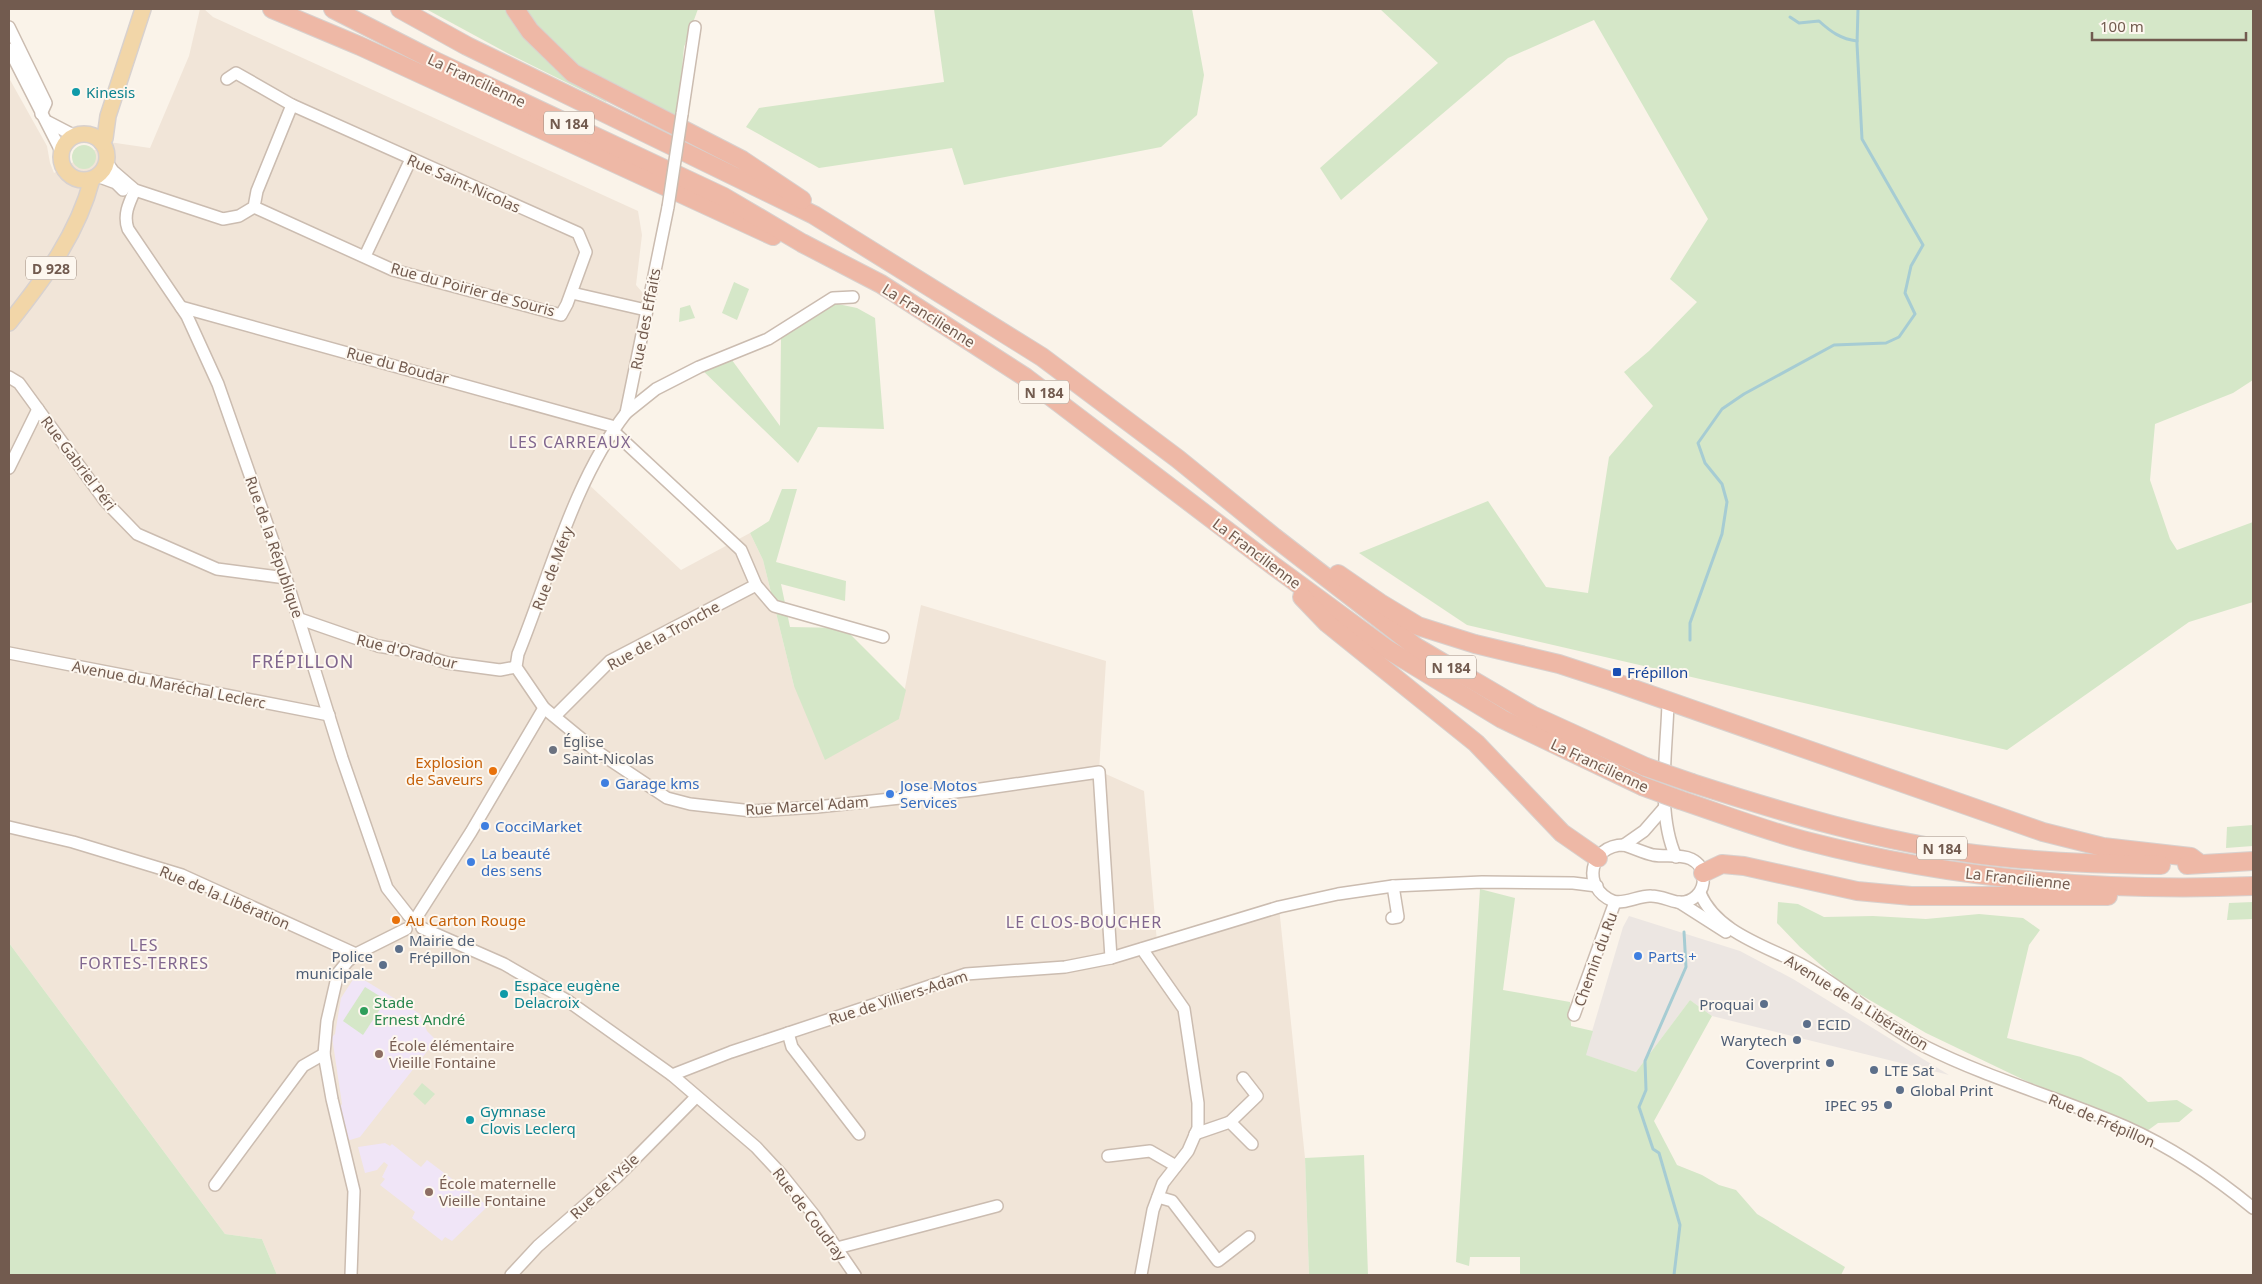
<svg xmlns="http://www.w3.org/2000/svg" width="2262" height="1284" font-family="'Noto Sans',sans-serif">
<rect width="100%" height="100%" fill="#faf3e9"/>
<!-- residential -->
<path fill="#f1e5d8" d="M200 9H204L213 17 638 211 642 235 636 285 648 299 626 413 586 482 681 570 750 533 763 560 794 686 899 719 921 605 1106 661 1099 771 1144 791 1157 942 1279 907 1305 1158 1309 1275H277L262 1239 225 1234 9 943V78L47 146 50 163 54 173 109 142 150 148 189 56Z"/>
<!-- industrial -->
<path fill="#ece6e2" d="M1629 916 1740 951 1793 979 1949 1075 1712 1016 1690 1000 1636 1072 1585 1055 1623 927Z"/>
<!-- education -->
<g fill="#f0e5f7">
<path d="M356 975 420 1014 427 1031 436 1040 360 1137 350 1140 347 1138 339 1108 342 1104 332 1037 335 1034 341 998Z"/>
<path d="M385 1143 390 1146 392 1144 421 1167 427 1160 488 1206 452 1241 445 1237 442 1241 412 1218 415 1212 380 1185 385 1179 382 1177 388 1165 384 1162 377 1170 365 1173 358 1147Z"/>
</g>
<!-- green -->
<g fill="#d5e7c8">
<path d="M426 9H509L607 99 606 102 509 54Z"/>
<path d="M524 9H698L684 47 677 121 578 66 555 46Z"/>
<path d="M934 9H1192L1204 75 1197 115 1161 147 964 185 952 148 819 168 746 127 759 108 944 82Z"/>
<path d="M1380 9H2253V380L2233 393 2155 424 2150 480 2170 539 2177 550 2253 522V602L2189 622 2007 750 1467 625 1359 553 1488 501 1546 587 1588 593 1609 457 1653 406 1624 372 1649 351 1697 302 1670 279 1708 219 1594 20 1508 58 1341 200 1320 168 1438 63Z"/>
<circle cx="84" cy="157" r="12"/>
<path d="M734 282 749 289 737 320 722 313Z"/>
<path d="M833 303 857 308 875 318 884 429 818 427 798 463 699 367 729 356 780 426 781 337Z"/>
<path d="M690 305 695 318 679 322 680 308Z"/>
<path d="M782 489H797L776 562 846 581 845 601 781 584 790 627 844 628 906 690 899 719 825 760 794 686 763 560 750 533 769 521Z"/>
<path d="M2253 825V846L2226 848 2227 827Z"/>
<path d="M1480 889 1515 898 1503 990 1570 1002 1571 1026 1593 1031 1586 1055 1636 1072 1690 1000 1712 1016 1654 1121 1677 1165 1702 1175 1719 1185 1736 1190 1757 1214 1845 1267 1841 1275H1520V1257H1470L1469 1266 1456 1262Z"/>
<path d="M1778 902 1798 904 1824 917 1873 916 1926 919 1979 914 2023 918 2040 930 2029 945 2007 1038 2081 1057 2121 1077 2148 1102 2177 1100 2193 1110 2179 1122 2158 1123 2147 1131 2024 1080 1926 1033 1844 985 1800 947 1777 923Z"/>
<path d="M2253 902V919L2227 920 2229 903Z"/>
<path d="M9 943 225 1234 262 1239 277 1275H9Z"/>
<path d="M365 987 386 1000 363 1035 343 1021Z"/>
<path d="M422 1083 435 1094 425 1105 413 1094Z"/>
<path d="M1364 1155 1368 1275H1309L1305 1158Z"/>
</g>
<g fill="none" stroke-linecap="round" stroke-linejoin="round">
<!-- stream -->
<g stroke="#a6ccd3" stroke-width="3">
<path d="M1790 17 1799 23 1819 21C1831 32 1841 39 1857 41"/>
<path d="M1690 640V623L1722 534 1727 502 1722 484 1705 463 1698 443 1722 409 1744 394 1834 345 1886 343 1899 337 1915 314 1905 293 1911 266 1923 245 1862 139 1857 44 1858 9"/>
<path d="M1674 1275 1680 1225 1659 1153 1653 1149 1639 1107 1646 1090 1645 1061 1686 967 1684 932"/>
</g>
<!-- minor casing -->
<g stroke="#cbbcb0" stroke-width="14">
<g id="minor">
<path d="M9 27 46 103 41 114"/>
<path d="M9 49 62 153"/>
<path d="M227 79 236 73 292 105"/>
<path d="M682 114 695 27"/>
<path d="M48 122 75 136"/>
<path d="M106 161 113 171 135 190 223 219 239 216 254 207 393 270 561 315 567 304 586 252 578 233 292 105 257 191 254 207"/>
<path d="M97 176 116 183 123 190"/>
<path d="M135 190C129 203 123 215 128 229L187 316 218 384 286 578 342 758 387 888 409 916"/>
<path d="M668 207 626 413C574 480 550 575 518 654L516 667 544 708 595 750 667 798 690 804 752 811 817 807 974 790 1099 772 1111 958"/>
<path d="M365 256 411 159"/>
<path d="M572 293 646 310"/>
<path d="M181 307 615 427"/>
<path d="M9 377 19 383 105 501 137 534 217 569 286 578"/>
<path d="M626 413 656 389 699 367 768 339 833 298 853 297"/>
<path d="M613 431 741 550 756 585 774 606 883 637"/>
<path d="M9 468 38 409"/>
<path d="M300 619 378 646 408 651 448 663 500 670 516 667"/>
<path d="M9 653 329 715"/>
<path d="M1668 702C1667 750 1656 813 1676 857"/>
<path d="M555 716 610 661 756 585"/>
<path d="M9 827 73 842 182 875 356 954"/>
<path d="M1624 845C1634 848 1644 853 1653 855 1665 857 1680 854 1691 859 1699 863 1703 869 1703 877 1705 892 1692 904 1677 902 1668 900 1660 896 1651 896 1640 895 1623 905 1613 901 1581 888 1589 845 1624 845Z"/>
<path d="M1624 845 1644 831 1664 808"/>
<path d="M1700 893C1717 934 1770 947 1806 967 1848 990 1882 1025 1926 1047 1990 1079 2060 1098 2126 1127 2173 1148 2214 1176 2253 1208"/>
<path d="M1679 902 1726 932"/>
<path d="M418 915 471 832 544 708"/>
<path d="M1392 918 1398 917 1393 886"/>
<path d="M422 928 504 964 568 1001 672 1075 756 1147 782 1175 814 1215 855 1275"/>
<path d="M1574 1015 1615 902"/>
<path d="M788 1033 792 1047 859 1134"/>
<path d="M672 1075 731 1052 966 974 1065 967 1111 958 1279 907 1338 894 1393 886 1482 882 1573 883 1597 886"/>
<path d="M1230 1122 1257 1096 1243 1078"/>
<path d="M1195 1134 1230 1122 1252 1144"/>
<path d="M1108 1156 1150 1151 1176 1166"/>
<path d="M215 1185 303 1066 324 1054"/>
<path d="M1158 1197 1172 1201 1218 1261 1249 1237"/>
<path d="M837 1248 997 1206"/>
<path d="M351 1275 354 1191 332 1099 324 1054 327 1021 338 973 347 962 356 954 406 929"/>
<path d="M511 1275 538 1246 617 1177 696 1097"/>
<path d="M1141 1275 1153 1210 1163 1183 1188 1151 1198 1128V1103L1184 1009 1142 949"/>
</g>
</g>
<!-- major casing -->
<g stroke="#d8d1ce" stroke-width="18">
<g id="major">
<circle cx="84" cy="157" r="23"/>
<path d="M102 143 105 138 108 116 143 9"/>
<path d="M9 323C44 279 78 234 92 179"/>
</g>
</g>
<!-- highway casing -->
<g stroke="#d8d1ce" stroke-width="20">
<g id="highway">
<path d="M272 9 360 46 773 236"/>
<path d="M333 9 435 61 724 197 802 243 881 284 1025 377 1271 564 1387 649 1502 719 1642 786"/>
<path d="M400 9 467 46 814 215 1042 357 1178 459 1274 537 1416 647 1532 715 1646 767"/>
<path d="M515 9 530 31 573 73 742 160 802 200"/>
<path d="M1338 574 1380 603 1418 626 1475 644 1559 664 1611 681 2043 832 2103 847 2191 857 2199 863"/>
<path d="M1302 597 1327 623 1476 743 1562 833 1598 858"/>
<path d="M1692 783C1785 813 1878 841 1975 854 2037 862 2099 864 2161 865"/>
<path d="M1680 800C1722 814 1763 830 1806 841 1952 879 2103 892 2253 886"/>
<path d="M2187 865 2253 861"/>
<path d="M1703 873 1722 864 1744 866 1857 891 1911 896H2108"/>
</g>
</g>
<!-- minor -->
<use href="#minor" stroke="#fff" stroke-width="11"/>
<!-- major -->
<use href="#major" stroke="#f2d6a8" stroke-width="15"/>
<!-- highway -->
<use href="#highway" stroke="#eeb8a6" stroke-width="18"/>
<!-- minor-bridge casing -->
<g stroke="#cbbcb0" stroke-width="14" stroke-linecap="butt">
<path id="minor-bridge" d="M668 207 682 114"/>
</g>
<!-- highway-bridge casing -->
<g stroke="#d8d1ce" stroke-width="20" stroke-linecap="butt">
<g id="highway-bridge">
<path d="M1646 767 1692 783"/>
<path d="M1642 786 1680 800"/>
</g>
</g>
<!-- minor-bridge -->
<use href="#minor-bridge" stroke="#fff" stroke-width="11"/>
<!-- highway-bridge -->
<use href="#highway-bridge" stroke="#eeb8a6" stroke-width="18"/>
</g>
<!-- markers -->
<g fill="#0f9aa8" stroke="#fdf7ef" stroke-width="2">
<circle cx="76" cy="92" r="5"/>
<circle cx="504" cy="994" r="5"/>
<circle cx="470" cy="1120" r="5"/>
</g>
<rect fill="#1a4fb4" stroke="#fdf7ef" stroke-width="2" x="1612" y="667" width="10" height="10" rx="2.5"/>
<circle fill="#6b7280" stroke="#fdf7ef" stroke-width="2" cx="553" cy="750" r="5"/>
<g fill="#e8710a" stroke="#fdf7ef" stroke-width="2">
<circle cx="493" cy="771" r="5"/>
<circle cx="396" cy="920" r="5"/>
</g>
<g fill="#3f7fe0" stroke="#fdf7ef" stroke-width="2">
<circle cx="605" cy="783" r="5"/>
<circle cx="890" cy="794" r="5"/>
<circle cx="485" cy="826" r="5"/>
<circle cx="471" cy="862" r="5"/>
<circle cx="1638" cy="956" r="5"/>
</g>
<g fill="#5c6f8a" stroke="#fdf7ef" stroke-width="2">
<circle cx="399" cy="949" r="5"/>
<circle cx="383" cy="965" r="5"/>
<circle cx="1764" cy="1004" r="5"/>
<circle cx="1807" cy="1024" r="5"/>
<circle cx="1797" cy="1040" r="5"/>
<circle cx="1830" cy="1063" r="5"/>
<circle cx="1874" cy="1070" r="5"/>
<circle cx="1900" cy="1090" r="5"/>
<circle cx="1888" cy="1105" r="5"/>
</g>
<circle fill="#2e9e5b" stroke="#fdf7ef" stroke-width="2" cx="364" cy="1011" r="5"/>
<g fill="#8d6e63" stroke="#fdf7ef" stroke-width="2">
<circle cx="379" cy="1054" r="5"/>
<circle cx="429" cy="1192" r="5"/>
</g>
<g text-anchor="middle" dominant-baseline="central" stroke-width="4" stroke-linejoin="round" paint-order="stroke">
<!-- shield labels -->
<g fill="#fdf7ef" stroke="#9c8a7f" stroke-width="1">
<rect x="544" y="111.5" width="50" height="23" rx="4"/>
<rect x="26" y="256.5" width="50" height="23" rx="4"/>
<rect x="1019" y="380.5" width="50" height="23" rx="4"/>
<rect x="1426" y="655.5" width="50" height="23" rx="4"/>
<rect x="1917" y="836.5" width="50" height="23" rx="4"/>
</g>
<g font-size="14" font-weight="bold" fill="#725b4f">
<text x="569" y="123">N 184</text>
<text x="51" y="268">D 928</text>
<text x="1044" y="392">N 184</text>
<text x="1451" y="667">N 184</text>
<text x="1942" y="848">N 184</text>
</g>
<!-- street labels -->
<g font-size="15" fill="#725b4f" stroke="#fdf7ef">
<text transform="translate(477 80) rotate(25)">La Francilienne</text>
<text transform="translate(464 183) rotate(24)">Rue Saint-Nicolas</text>
<text transform="translate(473 289) rotate(15)">Rue du Poirier de Souris</text>
<text transform="translate(929 315) rotate(32)">La Francilienne</text>
<text transform="translate(645 319) rotate(-79)">Rue des Effaits</text>
<text transform="translate(398 365) rotate(15)">Rue du Boudar</text>
<text transform="translate(79 463) rotate(53)">Rue Gabriel Péri</text>
<text transform="translate(275 547) rotate(71)">Rue de la République</text>
<text transform="translate(1257 553) rotate(37)">La Francilienne</text>
<text transform="translate(552 568) rotate(-69)">Rue de Méry</text>
<text transform="translate(663 635) rotate(-29)">Rue de la Tronche</text>
<text transform="translate(407 651) rotate(14)">Rue d'Oradour</text>
<text transform="translate(169 684) rotate(11)">Avenue du Maréchal Leclerc</text>
<text transform="translate(1600 765) rotate(25)">La Francilienne</text>
<text transform="translate(807 805) rotate(-4)">Rue Marcel Adam</text>
<text transform="translate(2018 878) rotate(6)">La Francilienne</text>
<text transform="translate(225 897) rotate(23)">Rue de la Libération</text>
<text transform="translate(1595 959) rotate(-70)">Chemin du Ru</text>
<text transform="translate(898 997) rotate(-18)">Rue de Villiers-Adam</text>
<text transform="translate(1857 1002) rotate(32)">Avenue de la Libération</text>
<text transform="translate(2102 1120) rotate(23)">Rue de Frépillon</text>
<text transform="translate(604 1186) rotate(-43)">Rue de l'Ysle</text>
<text transform="translate(810 1214) rotate(53)">Rue de Coudray</text>
</g>
<!-- culture labels -->
<g font-size="15" fill="#0d838f" stroke="#fdf7ef" text-anchor="start">
<text x="86" y="92">Kinesis</text>
<text x="514" y="985">Espace eugène<tspan x="514" dy="17">Delacroix</tspan></text>
<text x="480" y="1111">Gymnase<tspan x="480" dy="17">Clovis Leclerq</tspan></text>
</g>
<!-- transit labels -->
<g font-size="15" fill="#164399" stroke="#fdf7ef" text-anchor="start">
<text x="1627" y="672">Frépillon</text>
</g>
<!-- worship labels -->
<g font-size="15" fill="#5b616d" stroke="#fdf7ef" text-anchor="start">
<text x="563" y="741">Église<tspan x="563" dy="17">Saint-Nicolas</tspan></text>
</g>
<!-- food labels -->
<g font-size="15" fill="#c56008" stroke="#fdf7ef" text-anchor="end">
<text x="483" y="762">Explosion<tspan x="483" dy="17">de Saveurs</tspan></text>
<text x="406" y="920" text-anchor="start">Au Carton Rouge</text>
</g>
<!-- shop labels -->
<g font-size="15" fill="#366cbe" stroke="#fdf7ef" text-anchor="start">
<text x="615" y="783">Garage kms</text>
<text x="900" y="785">Jose Motos<tspan x="900" dy="17">Services</tspan></text>
<text x="495" y="826">CocciMarket</text>
<text x="481" y="853">La beauté<tspan x="481" dy="17">des sens</tspan></text>
<text x="1648" y="956">Parts +</text>
</g>
<!-- service labels -->
<g font-size="15" fill="#4e5e75" stroke="#fdf7ef" text-anchor="end">
<text x="409" y="940" text-anchor="start">Mairie de<tspan x="409" dy="17">Frépillon</tspan></text>
<text x="373" y="956">Police<tspan x="373" dy="17">municipale</tspan></text>
<text x="1754" y="1004">Proquai</text>
<text x="1817" y="1024" text-anchor="start">ECID</text>
<text x="1787" y="1040">Warytech</text>
<text x="1820" y="1063">Coverprint</text>
<text x="1884" y="1070" text-anchor="start">LTE Sat</text>
<text x="1910" y="1090" text-anchor="start">Global Print</text>
<text x="1878" y="1105">IPEC 95</text>
</g>
<!-- leisure labels -->
<g font-size="15" fill="#27864d" stroke="#fdf7ef" text-anchor="start">
<text x="374" y="1002">Stade<tspan x="374" dy="17">Ernest André</tspan></text>
</g>
<!-- education labels -->
<g font-size="15" fill="#785e54" stroke="#fdf7ef" text-anchor="start">
<text x="389" y="1045">École élémentaire<tspan x="389" dy="17">Vieille Fontaine</tspan></text>
<text x="439" y="1183">École maternelle<tspan x="439" dy="17">Vieille Fontaine</tspan></text>
</g>
<!-- neighbourhood labels -->
<g font-size="16" letter-spacing="1" fill="#80668e" stroke="#fdf7ef">
<text x="570" y="442">LES CARREAUX</text>
<text x="1084" y="922">LE CLOS-BOUCHER</text>
<text x="144" y="945">LES<tspan x="144" dy="18">FORTES-TERRES</tspan></text>
</g>
<!-- quarter labels -->
<g font-size="18" letter-spacing="1" fill="#80668e" stroke="#fdf7ef">
<text x="303" y="661">FRÉPILLON</text>
</g>
</g>
<!-- border -->
<rect width="2262" height="1284" fill="none" stroke="#725b4f" stroke-width="20"/>
<!-- scale -->
<path d="M2092 32v8h154v-8" fill="none" stroke="#725b4f" stroke-width="2.5"/>
<text x="2100" y="32" font-size="15" fill="#725b4f" stroke="#fdf7ef" stroke-width="4" paint-order="stroke">100 m</text>
</svg>
